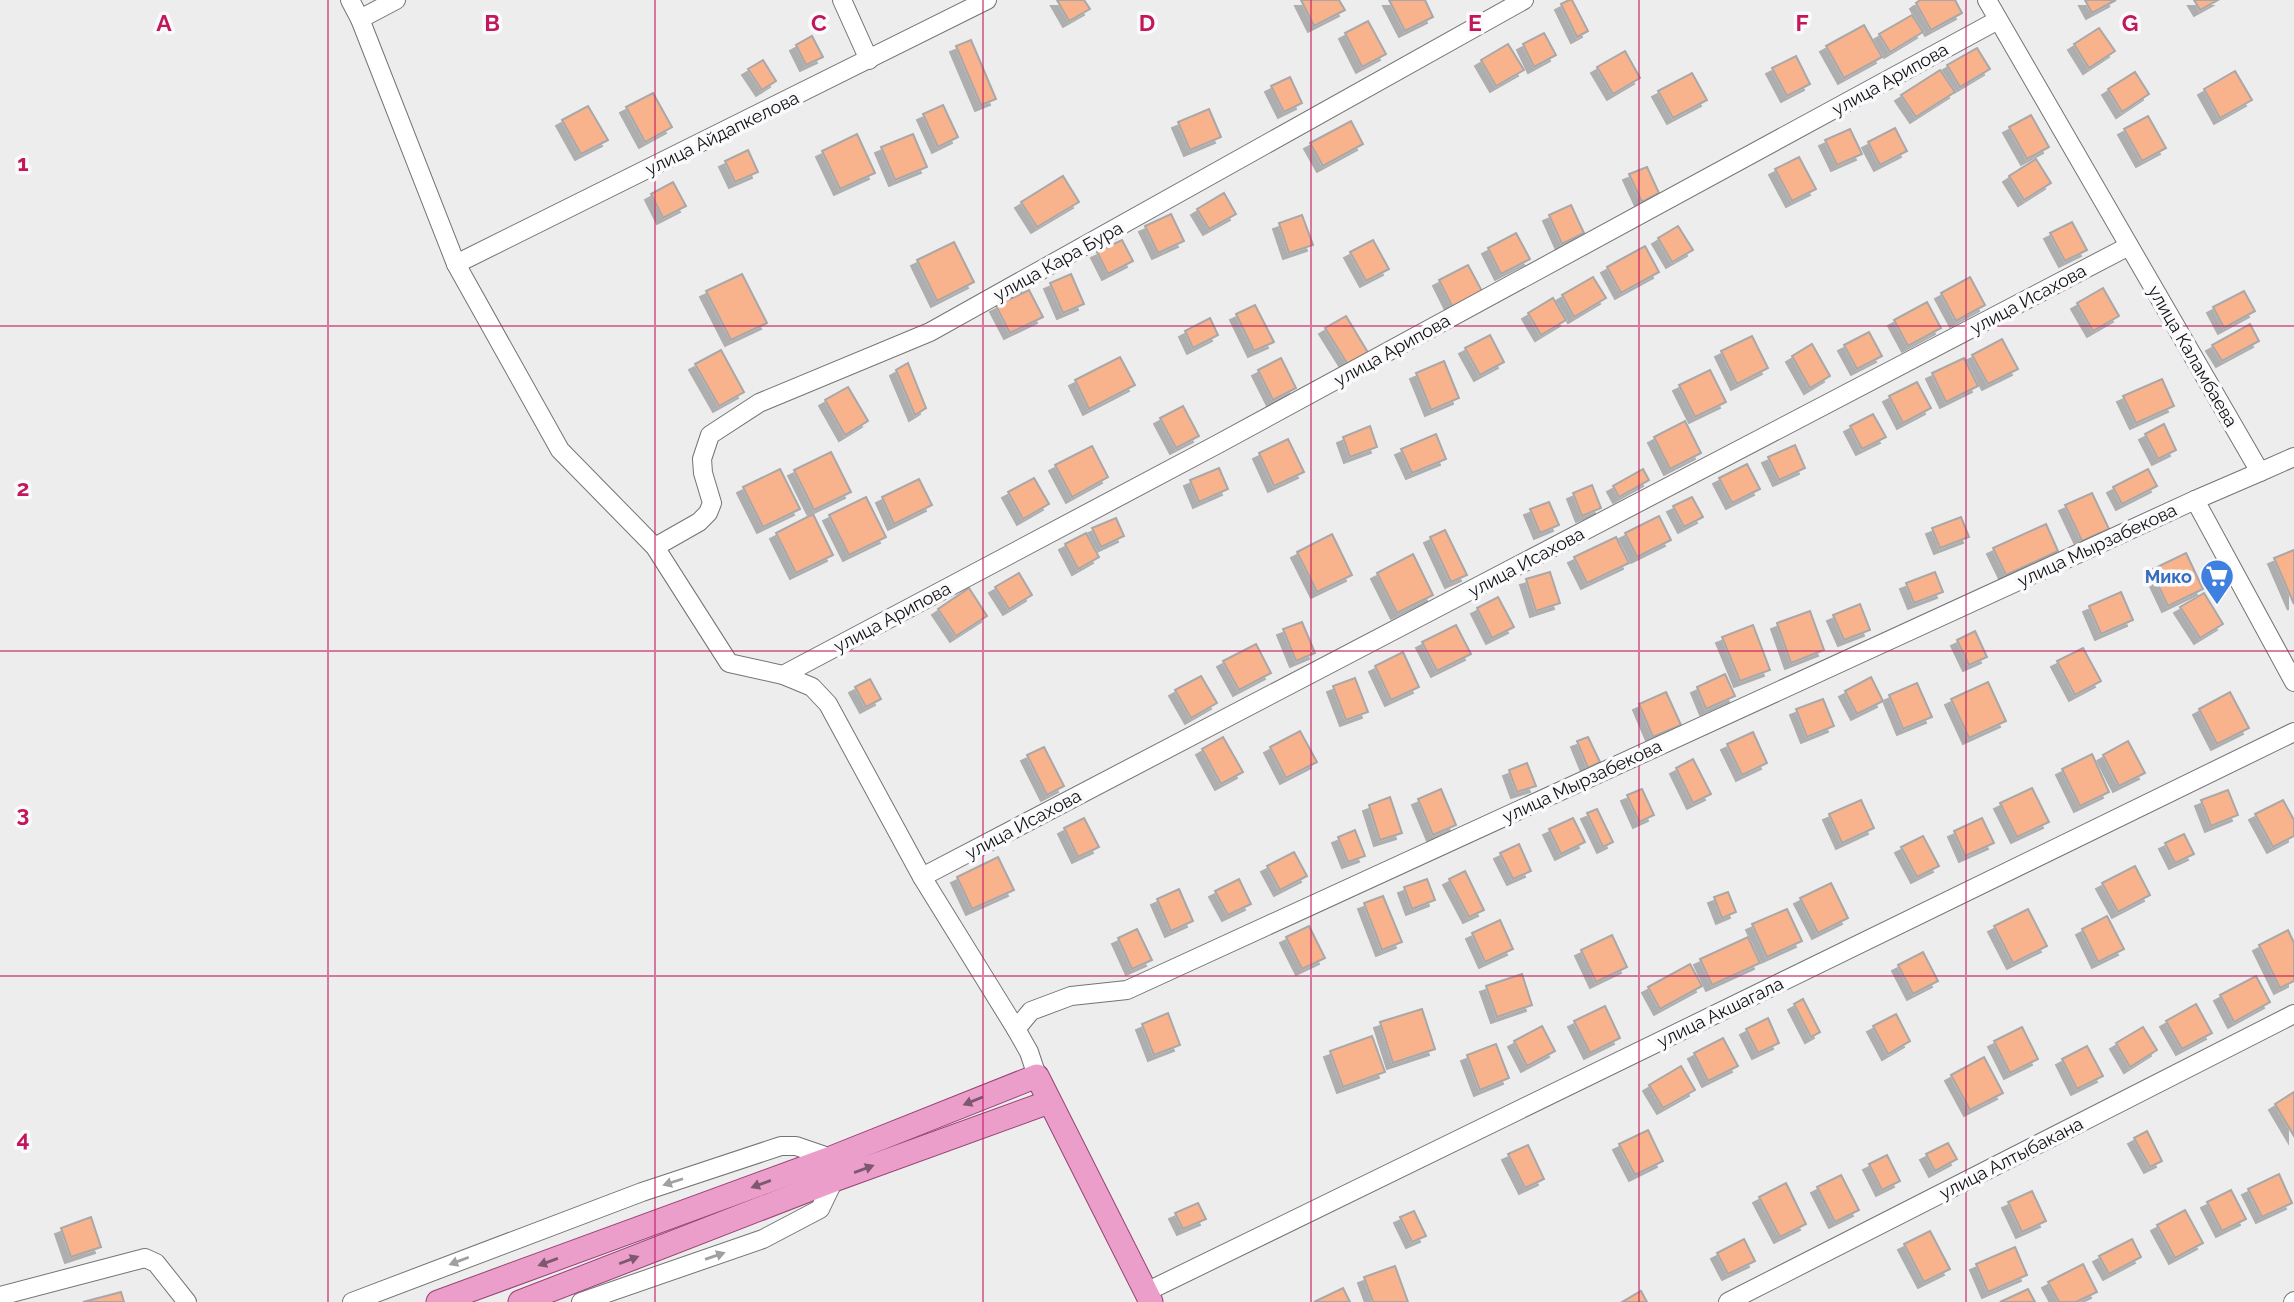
<svg xmlns="http://www.w3.org/2000/svg" width="2294" height="1302" font-family="Raleway,sans-serif">
<defs>
<filter id="shadow"><feDropShadow dx="-6" dy="6" stdDeviation="0" flood-color="#0004"/></filter>
</defs>
<rect width="100%" height="100%" fill="#ededee"/>
<!-- building -->
<g fill="#f8b28c" stroke="#a9a7a7" stroke-width="2" filter="url(#shadow)">
<path d="M1057 0H1084L1090 9 1069 21Z"/>
<path d="M1301 0H1339L1345 10 1314 26Z"/>
<path d="M1389 0H1425L1433 17 1405 31Z"/>
<path d="M1569 0H1572L1588 31 1577 37 1561 4Z"/>
<path d="M1920 0H1955L1962 13 1931 30 1916 3Z"/>
<path d="M2085 0H2116L2092 13Z"/>
<path d="M2194 0H2218L2200 10Z"/>
<path d="M1912 15 1923 32 1890 52 1879 34Z"/>
<path d="M1368 21 1386 54 1362 67 1345 33Z"/>
<path d="M1864 25 1882 57 1844 78 1826 46Z"/>
<path d="M2099 28 2115 51 2089 68 2074 44Z"/>
<path d="M1544 33 1556 55 1534 67 1523 44Z"/>
<path d="M812 36 823 57 806 65 796 45Z"/>
<path d="M971 40 996 99 981 105 956 46Z"/>
<path d="M1508 44 1524 70 1496 86 1481 60Z"/>
<path d="M1977 48 1990 69 1960 87 1947 65Z"/>
<path d="M1625 51 1640 78 1613 94 1597 67Z"/>
<path d="M1796 56 1810 84 1787 96 1772 68Z"/>
<path d="M763 60 776 81 762 90 748 69Z"/>
<path d="M1940 70 1955 92 1916 117 1901 95Z"/>
<path d="M2235 71 2252 100 2220 118 2204 89Z"/>
<path d="M2135 72 2149 94 2122 112 2108 89Z"/>
<path d="M1692 73 1707 100 1673 118 1658 91Z"/>
<path d="M1290 77 1302 103 1284 112 1271 86Z"/>
<path d="M653 93 672 127 645 142 626 107Z"/>
<path d="M943 105 958 137 938 147 923 114Z"/>
<path d="M588 106 608 140 581 154 562 120Z"/>
<path d="M1209 109 1221 137 1190 150 1178 122Z"/>
<path d="M2031 115 2049 147 2027 159 2009 127Z"/>
<path d="M2148 116 2166 148 2142 161 2124 129Z"/>
<path d="M1351 121 1363 144 1323 166 1310 143Z"/>
<path d="M1895 128 1907 151 1880 165 1868 142Z"/>
<path d="M1850 129 1862 154 1837 165 1825 140Z"/>
<path d="M857 134 875 173 840 189 822 151Z"/>
<path d="M913 134 927 167 895 180 881 147Z"/>
<path d="M748 150 758 172 735 182 725 161Z"/>
<path d="M1799 157 1816 189 1792 201 1775 169Z"/>
<path d="M2036 159 2051 183 2024 200 2009 176Z"/>
<path d="M1647 167 1659 193 1642 202 1629 174Z"/>
<path d="M1063 176 1079 202 1037 227 1021 202Z"/>
<path d="M673 182 686 206 663 218 651 194Z"/>
<path d="M1224 193 1236 214 1209 229 1197 209Z"/>
<path d="M1571 205 1584 233 1562 244 1549 215Z"/>
<path d="M1171 214 1184 241 1158 253 1145 226Z"/>
<path d="M1302 215 1313 245 1289 253 1279 223Z"/>
<path d="M2072 222 2087 250 2065 261 2050 233Z"/>
<path d="M1678 226 1693 250 1672 262 1658 238Z"/>
<path d="M1516 233 1530 259 1501 274 1488 248Z"/>
<path d="M1122 240 1133 261 1108 274 1097 252Z"/>
<path d="M1373 240 1389 269 1366 281 1350 252Z"/>
<path d="M954 242 974 282 937 301 917 260Z"/>
<path d="M1645 246 1659 272 1621 293 1607 267Z"/>
<path d="M1468 265 1483 293 1453 308 1439 280Z"/>
<path d="M742 274 767 323 731 340 706 291Z"/>
<path d="M1071 274 1084 304 1063 313 1050 283Z"/>
<path d="M1593 277 1606 298 1574 317 1562 295Z"/>
<path d="M1970 277 1985 305 1956 321 1941 293Z"/>
<path d="M2103 288 2119 316 2093 331 2077 303Z"/>
<path d="M1029 290 1043 317 1010 333 996 306Z"/>
<path d="M2244 291 2255 311 2224 328 2213 307Z"/>
<path d="M1553 298 1566 320 1541 335 1528 313Z"/>
<path d="M1927 302 1941 328 1908 346 1894 320Z"/>
<path d="M1255 305 1274 342 1254 351 1236 314Z"/>
<path d="M1346 316 1370 356 1350 368 1325 328Z"/>
<path d="M1210 318 1218 335 1193 348 1185 331Z"/>
<path d="M2250 324 2259 341 2222 361 2212 345Z"/>
<path d="M1869 332 1882 356 1857 369 1844 345Z"/>
<path d="M1490 335 1504 362 1480 375 1465 348Z"/>
<path d="M1752 336 1768 368 1737 384 1721 351Z"/>
<path d="M2002 339 2018 369 1988 384 1972 355Z"/>
<path d="M1812 344 1830 376 1810 388 1792 356Z"/>
<path d="M721 350 744 392 719 406 695 364Z"/>
<path d="M1120 357 1135 385 1089 409 1075 380Z"/>
<path d="M1281 358 1296 388 1273 400 1258 370Z"/>
<path d="M1964 358 1978 386 1946 402 1932 373Z"/>
<path d="M1444 361 1459 398 1431 410 1416 373Z"/>
<path d="M908 363 926 408 915 415 896 370Z"/>
<path d="M1710 370 1726 402 1695 417 1679 385Z"/>
<path d="M2162 379 2174 406 2136 423 2123 396Z"/>
<path d="M1917 382 1931 408 1903 423 1889 396Z"/>
<path d="M848 387 868 421 845 435 825 400Z"/>
<path d="M1183 406 1199 436 1176 448 1160 418Z"/>
<path d="M1873 414 1886 437 1862 449 1850 426Z"/>
<path d="M1685 421 1701 453 1670 469 1654 437Z"/>
<path d="M2164 424 2176 450 2158 459 2145 434Z"/>
<path d="M1370 426 1377 447 1350 457 1343 437Z"/>
<path d="M1436 434 1446 459 1412 473 1401 449Z"/>
<path d="M1288 439 1304 472 1274 486 1259 453Z"/>
<path d="M1795 445 1805 468 1779 480 1768 457Z"/>
<path d="M1092 446 1108 477 1072 497 1055 465Z"/>
<path d="M831 452 851 492 814 510 794 470Z"/>
<path d="M1747 464 1760 489 1732 503 1719 478Z"/>
<path d="M1219 468 1228 489 1199 502 1190 480Z"/>
<path d="M780 469 800 509 763 527 743 487Z"/>
<path d="M1643 469 1649 480 1619 497 1613 486Z"/>
<path d="M2148 469 2157 486 2122 504 2113 487Z"/>
<path d="M1034 478 1049 504 1023 519 1008 492Z"/>
<path d="M919 479 932 505 894 524 882 497Z"/>
<path d="M1592 485 1601 508 1582 516 1573 493Z"/>
<path d="M2092 493 2109 529 2082 541 2065 505Z"/>
<path d="M866 497 886 537 849 555 829 515Z"/>
<path d="M1692 497 1703 517 1684 527 1673 506Z"/>
<path d="M1549 502 1559 525 1540 533 1530 509Z"/>
<path d="M813 514 833 555 796 573 776 533Z"/>
<path d="M1659 516 1671 540 1637 557 1625 533Z"/>
<path d="M1961 517 1969 537 1940 548 1932 528Z"/>
<path d="M1116 518 1124 536 1101 547 1092 528Z"/>
<path d="M2046 524 2058 551 2006 575 1993 548Z"/>
<path d="M1445 530 1467 575 1451 582 1430 537Z"/>
<path d="M1086 533 1099 557 1078 569 1065 544Z"/>
<path d="M1332 534 1352 575 1317 592 1297 552Z"/>
<path d="M1616 537 1629 563 1587 583 1574 557Z"/>
<path d="M2294 550V604L2274 558Z"/>
<path d="M2186 553 2203 589 2168 606 2151 570Z"/>
<path d="M1413 554 1433 595 1397 613 1377 573Z"/>
<path d="M1550 572 1560 603 1536 611 1526 579Z"/>
<path d="M1935 572 1943 592 1914 603 1906 583Z"/>
<path d="M1019 573 1032 595 1009 609 995 587Z"/>
<path d="M969 588 987 616 956 636 938 609Z"/>
<path d="M2121 592 2133 620 2101 634 2089 606Z"/>
<path d="M2204 593 2223 624 2200 638 2180 607Z"/>
<path d="M1498 597 1514 627 1492 638 1477 608Z"/>
<path d="M1860 604 1870 630 1844 640 1833 615Z"/>
<path d="M1810 611 1824 650 1791 663 1777 623Z"/>
<path d="M1302 622 1315 653 1296 661 1283 629Z"/>
<path d="M1456 625 1471 654 1437 671 1422 642Z"/>
<path d="M1753 625 1770 670 1740 681 1722 637Z"/>
<path d="M1975 631 1987 657 1969 665 1957 640Z"/>
<path d="M1256 644 1271 673 1239 690 1223 661Z"/>
<path d="M2083 648 2101 681 2075 695 2057 661Z"/>
<path d="M1403 652 1419 687 1391 700 1375 666Z"/>
<path d="M1725 674 1735 696 1706 709 1697 687Z"/>
<path d="M1201 676 1217 703 1191 718 1175 690Z"/>
<path d="M1871 677 1883 701 1857 714 1845 691Z"/>
<path d="M1355 678 1368 712 1346 720 1333 686Z"/>
<path d="M870 679 881 699 866 707 855 687Z"/>
<path d="M1988 682 2006 721 1969 738 1951 699Z"/>
<path d="M1917 683 1932 717 1903 729 1889 695Z"/>
<path d="M1666 692 1681 725 1653 737 1639 704Z"/>
<path d="M2230 692 2249 728 2217 744 2199 709Z"/>
<path d="M1823 699 1834 726 1807 737 1796 709Z"/>
<path d="M1300 731 1317 762 1286 778 1270 747Z"/>
<path d="M1753 732 1767 763 1742 775 1727 744Z"/>
<path d="M1223 737 1243 772 1221 784 1202 749Z"/>
<path d="M1588 737 1600 762 1588 768 1577 741Z"/>
<path d="M2128 741 2145 773 2119 786 2103 755Z"/>
<path d="M1044 747 1064 786 1047 795 1027 755Z"/>
<path d="M2092 754 2109 792 2080 806 2062 769Z"/>
<path d="M1693 759 1711 794 1693 803 1676 768Z"/>
<path d="M1527 763 1536 786 1517 792 1509 770Z"/>
<path d="M2032 788 2049 822 2017 837 2000 803Z"/>
<path d="M1441 789 1456 825 1433 835 1418 799Z"/>
<path d="M1642 789 1654 815 1639 822 1627 795Z"/>
<path d="M2228 790 2238 815 2211 826 2201 800Z"/>
<path d="M1390 797 1402 833 1380 840 1369 805Z"/>
<path d="M1861 800 1874 828 1842 843 1829 814Z"/>
<path d="M2283 800 2294 820V836L2273 847 2255 814Z"/>
<path d="M1597 809 1613 842 1603 847 1587 813Z"/>
<path d="M1084 818 1099 847 1078 857 1064 828Z"/>
<path d="M1573 818 1585 842 1561 854 1549 829Z"/>
<path d="M1982 818 1994 843 1965 856 1954 831Z"/>
<path d="M1355 830 1365 856 1348 862 1338 837Z"/>
<path d="M2184 834 2194 854 2175 863 2165 843Z"/>
<path d="M1923 836 1939 866 1917 877 1901 847Z"/>
<path d="M1519 844 1531 871 1513 879 1500 853Z"/>
<path d="M1294 852 1307 876 1280 890 1267 866Z"/>
<path d="M998 857 1014 890 972 909 957 877Z"/>
<path d="M2135 866 2150 895 2118 912 2102 883Z"/>
<path d="M1465 871 1484 910 1469 917 1449 879Z"/>
<path d="M1239 879 1251 904 1228 915 1215 891Z"/>
<path d="M1427 879 1435 900 1412 909 1404 887Z"/>
<path d="M1831 883 1848 918 1818 933 1800 898Z"/>
<path d="M1179 889 1193 921 1171 931 1157 899Z"/>
<path d="M1728 892 1736 912 1722 918 1714 897Z"/>
<path d="M1383 896 1402 942 1382 950 1364 903Z"/>
<path d="M1787 909 1802 941 1767 957 1752 924Z"/>
<path d="M2028 909 2047 946 2013 963 1994 926Z"/>
<path d="M2107 916 2124 949 2098 962 2082 929Z"/>
<path d="M1500 920 1513 949 1485 962 1472 933Z"/>
<path d="M1309 926 1325 958 1302 969 1286 937Z"/>
<path d="M1137 929 1152 960 1132 969 1118 938Z"/>
<path d="M2288 930 2294 943V981L2280 988 2259 945Z"/>
<path d="M1612 935 1627 967 1596 982 1581 950Z"/>
<path d="M1748 937 1760 963 1712 985 1700 959Z"/>
<path d="M1923 952 1938 981 1913 994 1898 965Z"/>
<path d="M1690 964 1702 986 1660 1009 1648 987Z"/>
<path d="M1522 974 1532 1005 1497 1017 1486 986Z"/>
<path d="M2256 976 2270 1002 2234 1022 2220 995Z"/>
<path d="M1803 999 1820 1032 1811 1037 1794 1004Z"/>
<path d="M2196 1004 2212 1033 2182 1049 2166 1021Z"/>
<path d="M1605 1006 1620 1038 1590 1053 1574 1021Z"/>
<path d="M1422 1009 1435 1049 1393 1063 1380 1022Z"/>
<path d="M1168 1013 1180 1045 1154 1055 1142 1024Z"/>
<path d="M1896 1014 1910 1041 1888 1054 1873 1026Z"/>
<path d="M1768 1018 1779 1043 1758 1053 1746 1029Z"/>
<path d="M1542 1026 1555 1051 1527 1066 1514 1041Z"/>
<path d="M2022 1027 2038 1059 2010 1073 1994 1041Z"/>
<path d="M2143 1027 2157 1050 2130 1067 2116 1043Z"/>
<path d="M1372 1036 1385 1072 1343 1087 1330 1051Z"/>
<path d="M1723 1038 1738 1066 1708 1081 1694 1053Z"/>
<path d="M1496 1044 1509 1078 1480 1090 1467 1055Z"/>
<path d="M2087 1046 2103 1076 2077 1089 2062 1059Z"/>
<path d="M1984 1057 2003 1093 1970 1110 1951 1075Z"/>
<path d="M1681 1066 1695 1090 1663 1108 1649 1085Z"/>
<path d="M2294 1092V1136L2275 1104Z"/>
<path d="M1648 1130 1663 1161 1635 1175 1619 1144Z"/>
<path d="M2147 1131 2162 1161 2150 1167 2134 1138Z"/>
<path d="M1948 1143 1957 1159 1935 1171 1926 1154Z"/>
<path d="M1528 1145 1544 1179 1525 1188 1508 1154Z"/>
<path d="M1887 1155 1900 1181 1882 1190 1869 1164Z"/>
<path d="M2279 1174 2292 1203 2262 1217 2248 1189Z"/>
<path d="M1841 1175 1859 1210 1835 1222 1817 1187Z"/>
<path d="M1786 1183 1806 1224 1780 1237 1759 1197Z"/>
<path d="M2231 1190 2246 1219 2222 1231 2207 1202Z"/>
<path d="M2032 1191 2046 1221 2022 1232 2008 1202Z"/>
<path d="M1198 1203 1206 1219 1183 1229 1175 1213Z"/>
<path d="M2185 1210 2203 1243 2175 1258 2157 1225Z"/>
<path d="M1414 1211 1426 1236 1412 1242 1400 1217Z"/>
<path d="M91 1217 101 1247 71 1257 61 1228Z"/>
<path d="M1930 1231 1950 1269 1924 1282 1904 1244Z"/>
<path d="M1744 1239 1755 1261 1728 1274 1717 1253Z"/>
<path d="M2132 1239 2141 1257 2109 1274 2099 1256Z"/>
<path d="M2015 1247 2027 1275 1988 1292 1976 1264Z"/>
<path d="M2083 1264 2097 1292 2076 1302H2059L2048 1282Z"/>
<path d="M1395 1266 1408 1302H1373L1364 1277Z"/>
<path d="M1343 1288 1350 1302H1314Z"/>
<path d="M2028 1289 2035 1302H2000Z"/>
<path d="M1641 1291 1647 1302H1622Z"/>
<path d="M121 1292 124 1302H83Z"/>
</g>
<g fill="none" stroke-linecap="round" stroke-linejoin="round">
<!-- minor casing -->
<g stroke="#747475" stroke-width="20">
<g id="minor">
<path d="M350 0 360 19 456 264 560 450 655 547 729 663 783 675 812 687 828 704 922 877 1016 1029"/>
<path d="M842 0 869 60"/>
<path d="M1987 0 2260 472 2195 500 2294 682"/>
<path d="M360 19 396 0"/>
<path d="M456 264 987 0"/>
<path d="M2260 472 2294 457"/>
<path d="M655 547 699 522 708 513 712 503 703 473 702 459 710 435 759 403 930 332 1524 0"/>
<path d="M783 675 1218 444 1998 20"/>
<path d="M922 877 2129 246"/>
<path d="M1037 1076 1029 1052 1016 1029 1031 1011 1071 996 1127 990 2195 500"/>
<path d="M1146 1292 2294 732"/>
<path d="M0 1296 145 1258 156 1263 187 1302"/>
<path d="M352 1302 642 1192 781 1146H796L831 1158"/>
<path d="M581 1302 763 1239 820 1209 834 1180"/>
<path d="M1728 1302 2294 1014"/>
<path d="M2293 1302 2294 1301"/>
</g>
</g>
<!-- major casing -->
<g stroke="#974373" stroke-width="25">
<g id="major">
<path d="M438 1302 831 1158 1037 1076 1151 1302"/>
<path d="M520 1302 834 1180 1049 1102"/>
</g>
</g>
<!-- minor -->
<use href="#minor" stroke="#fff" stroke-width="18"/>
<!-- major -->
<use href="#major" stroke="#ec9eca" stroke-width="23"/>
</g>
<!-- one-way arrows -->
<defs><path id="oneway-solid" d="M-6-.8H1V-3.2L6.5 0L1 3.2V.8H-6Z" transform="scale(1.75)"/></defs>
<g fill="#7e586e">
<use href="#oneway-solid" transform="translate(973 1101) rotate(158)"/>
<use href="#oneway-solid" transform="translate(864 1169) rotate(-20)"/>
<use href="#oneway-solid" transform="translate(761 1184) rotate(160)"/>
<use href="#oneway-solid" transform="translate(629 1260) rotate(-21)"/>
<use href="#oneway-solid" transform="translate(548 1262) rotate(160)"/>
</g>
<g fill="#a0a0a0">
<use href="#oneway-solid" transform="translate(673 1182) rotate(162)"/>
<use href="#oneway-solid" transform="translate(715 1256) rotate(-19)"/>
<use href="#oneway-solid" transform="translate(459 1261) rotate(159)"/>
</g>
<!-- grid -->
<path fill="none" stroke="#c2185b" stroke-width="2" stroke-opacity="0.55" d="M328 0V1302M655 0V1302M983 0V1302M1311 0V1302M1639 0V1302M1966 0V1302M0 326H2294M0 651H2294M0 976H2294"/>
<!-- icons -->
<defs>
<g id="supermarket-pin" transform="scale(1.75)"><path d="M0 17L-7.5 6A9.5 9.5 0 1 1 7.5 6Z" fill="#3f7fe0" stroke="#fafafc"/><path d="M-6-5.5h2.5l.6 2H6L4.5 2H-2.5L-4.4-4H-6ZM-1.5 3.2a1.3 1.3 0 1 0 .1 0ZM3 3.2a1.3 1.3 0 1 0 .1 0Z" fill="#fff"/></g>
</defs>
<g fill-rule="evenodd">
<use href="#supermarket-pin" x="2217" y="576"/>
</g>
<g text-anchor="middle" dominant-baseline="central" stroke-width="7" stroke-linejoin="round" paint-order="stroke">
<!-- street labels -->
<g font-size="18" fill="#111112" stroke="#fafafc">
<text transform="translate(1890 79) rotate(-29)">улица Арипова</text>
<text transform="translate(722 133) rotate(-26)">улица Айдапкелова</text>
<text transform="translate(1058 261) rotate(-29)">улица Кара Бура</text>
<text transform="translate(2028 299) rotate(-28)">улица Исахова</text>
<text transform="translate(1392 350) rotate(-29)">улица Арипова</text>
<text transform="translate(2193 356) rotate(60)">улица Каламбаева</text>
<text transform="translate(2097 545) rotate(-25)">улица Мырзабекова</text>
<text transform="translate(1526 562) rotate(-28)">улица Исахова</text>
<text transform="translate(892 617) rotate(-28)">улица Арипова</text>
<text transform="translate(1582 781) rotate(-25)">улица Мырзабекова</text>
<text transform="translate(1023 824) rotate(-28)">улица Исахова</text>
<text transform="translate(1720 1012) rotate(-26)">улица Акшагала</text>
<text transform="translate(2011 1158) rotate(-27)">улица Алтыбакана</text>
</g>
<!-- shop labels -->
<g font-size="18" font-weight="bold" fill="#366cbe" stroke="#fafafc" text-anchor="end">
<text x="2192" y="576">Мико</text>
</g>
</g>
<g font-size="23" text-anchor="middle" font-weight="bold" fill="#c2185b" stroke="#fafafc" stroke-width="7" stroke-linejoin="round" paint-order="stroke">
<text x="164" y="31">A</text>
<text x="492" y="31">B</text>
<text x="819" y="31">C</text>
<text x="1147" y="31">D</text>
<text x="1475" y="31">E</text>
<text x="1802" y="31">F</text>
<text x="2130" y="31">G</text>
<text x="23" y="171">1</text>
<text x="23" y="496">2</text>
<text x="23" y="822">3</text>
<text x="23" y="1147">4</text>
</g>
</svg>
